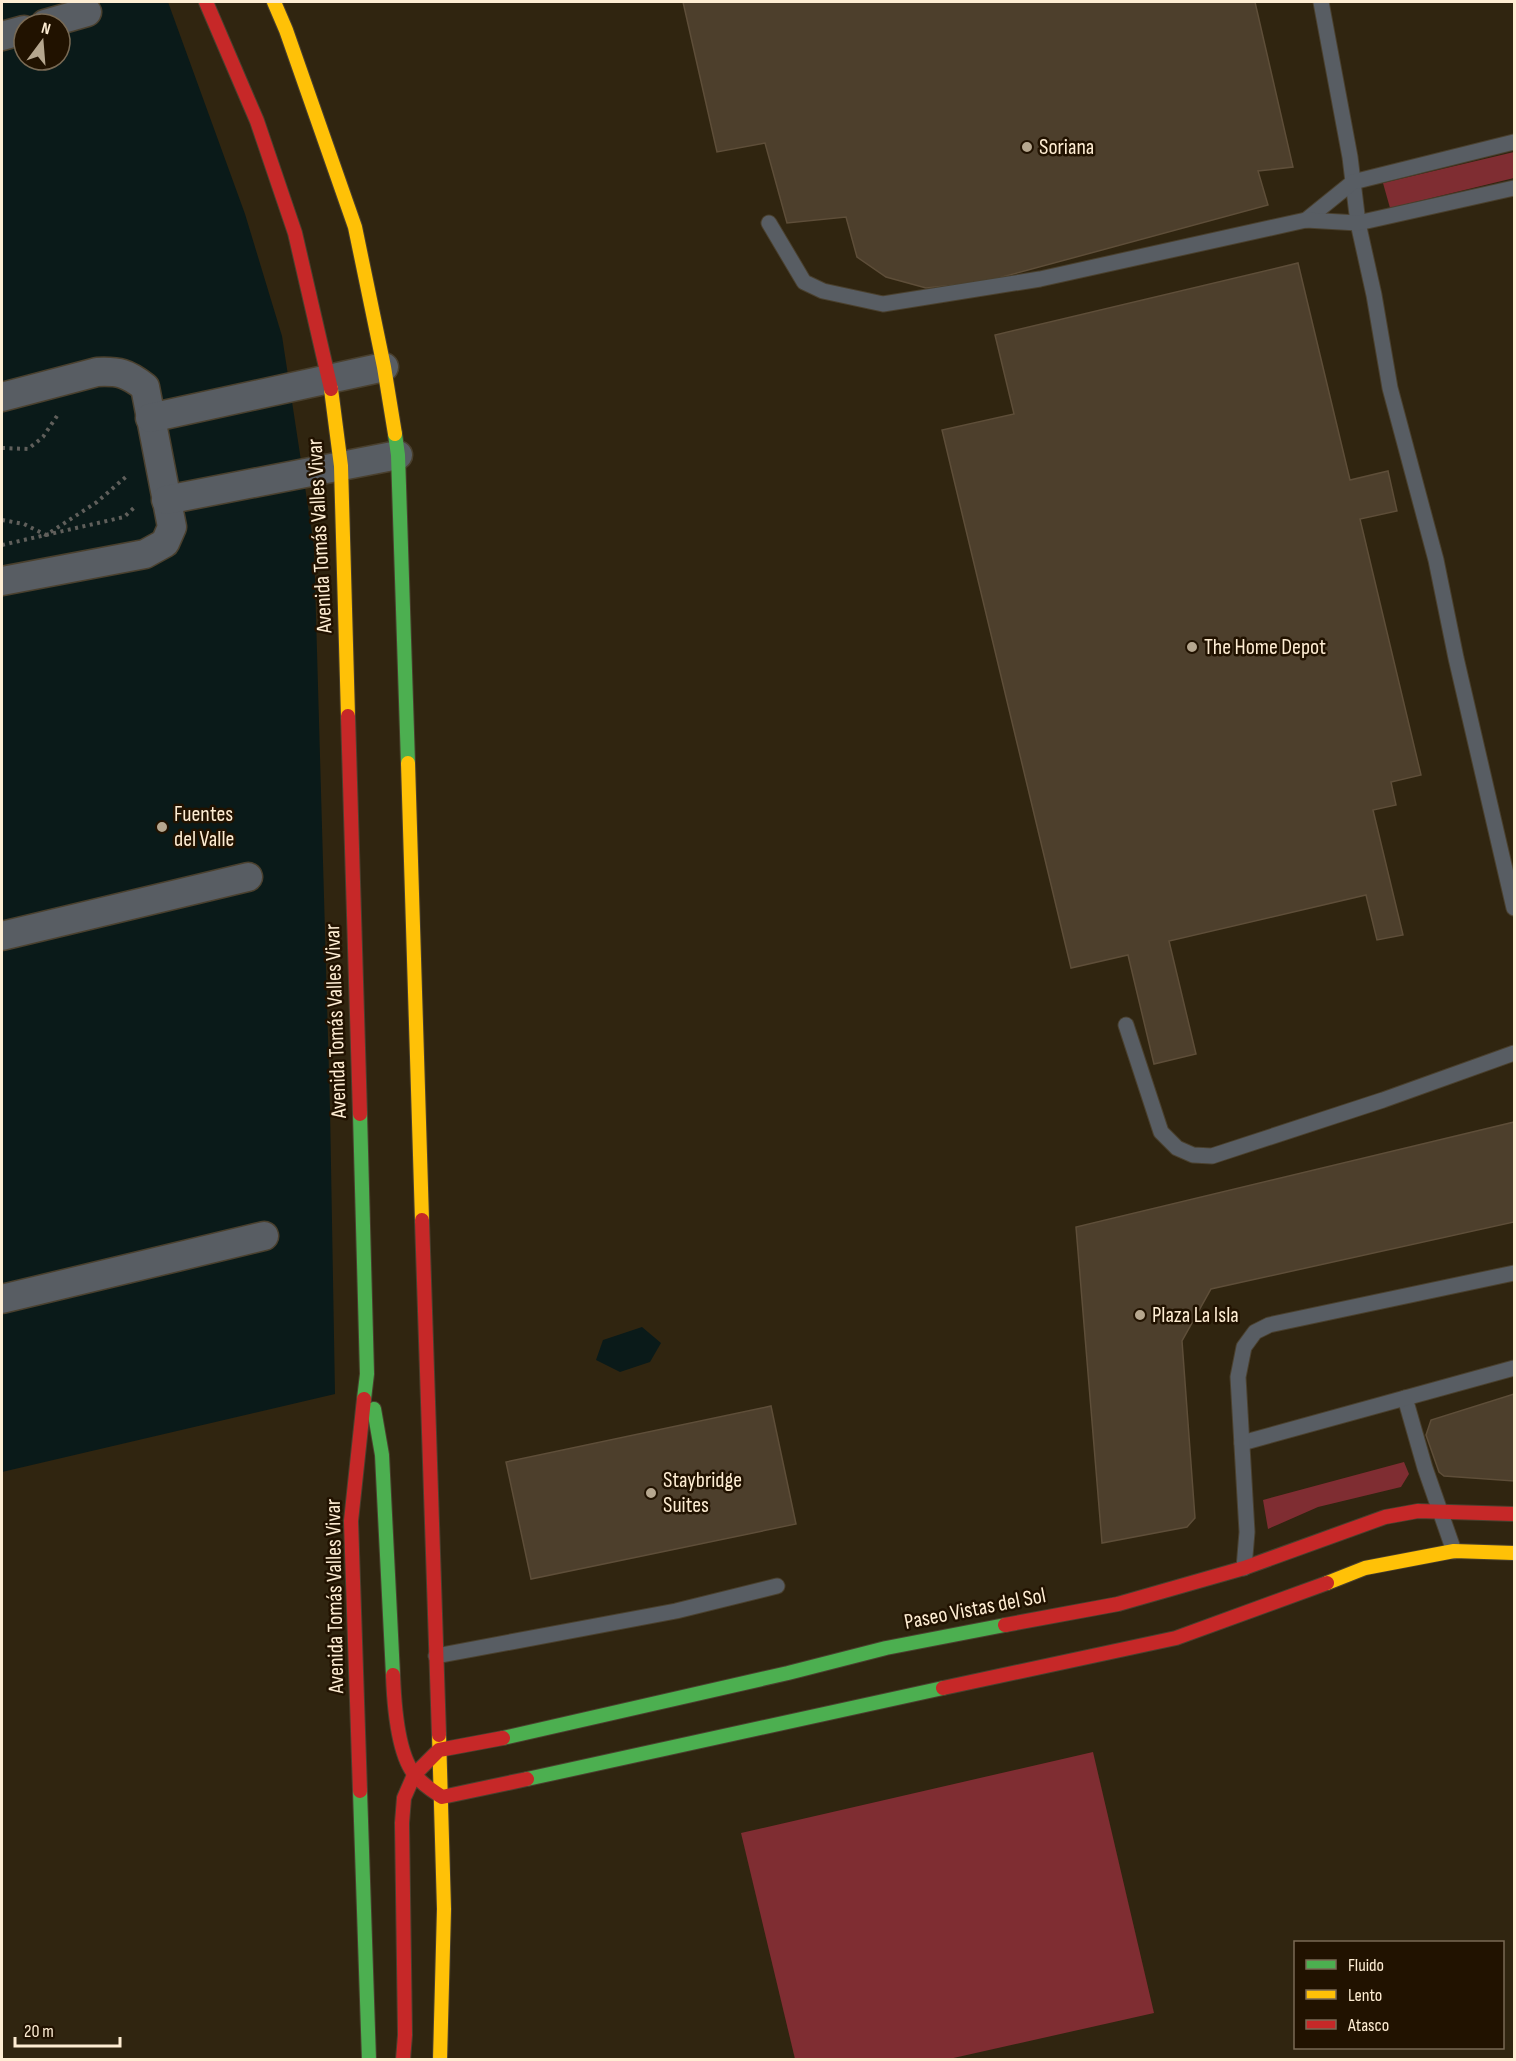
<svg xmlns="http://www.w3.org/2000/svg" width="1516" height="2061" font-family="'Sofia Sans Condensed',sans-serif">
<rect width="100%" height="100%" fill="#302510"/>
<!-- green -->
<g fill="#7f2d32">
<path d="M1514 152V178L1390 208 1383 183Z"/>
<path d="M1404 1462 1409 1474 1401 1487 1318 1507 1268 1529 1263 1500Z"/>
<path d="M1093 1752 1154 2013 949 2059H795L741 1833Z"/>
</g>
<!-- water -->
<g fill="#0a1a19" fill-rule="evenodd">
<path d="M2 2H168L245 214 282 336 314 546 330 1108 335 1394 2 1472ZM24 24H60V60H24Z"/>
<path d="M642 1327 661 1343 650 1362 620 1372 596 1360 603 1340Z"/>
</g>
<!-- building -->
<g fill="#4d3f2c" stroke="#5e4e39" stroke-width="1.5">
<path d="M683 2H1255L1293 167 1258 171 1268 205 984 282 926 288 886 277 857 257 846 217 787 223 765 143 717 152Z"/>
<path d="M1298 263 1350 480 1388 471 1397 511 1360 519 1421 775 1391 782 1396 805 1373 810 1403 935 1377 940 1366 895 1169 941 1196 1054 1154 1064 1128 955 1071 968 942 430 1014 414 995 335Z"/>
<path d="M1514 1122V1222L1211 1289 1182 1341 1195 1518 1187 1527 1102 1543 1076 1227Z"/>
<path d="M1514 1394V1481L1444 1476 1439 1472 1426 1435 1431 1420Z"/>
<path d="M771 1406 796 1524 531 1579 506 1462Z"/>
</g>
<g fill="none" stroke-linecap="round" stroke-linejoin="round">
<!-- lane casing -->
<g stroke="#4a402e" stroke-width="17">
<g id="lane">
<path d="M1321 2 1350 157 1358 223 1374 295 1390 388 1436 560 1456 658 1514 908"/>
<path d="M1306 220 1353 182 1514 142"/>
<path d="M769 223 804 282 823 291 883 304 1040 279 1306 220 1358 223 1514 188"/>
<path d="M1126 1025 1161 1132 1177 1148 1193 1155 1212 1156 1383 1100 1514 1053"/>
<path d="M1405 1398 1425 1468 1454 1551"/>
<path d="M1242 1443 1514 1368"/>
<path d="M1244 1568 1247 1532 1238 1377 1244 1347 1255 1332 1269 1325 1514 1273"/>
<path d="M436 1656 676 1611 777 1586"/>
</g>
</g>
<!-- street casing -->
<g stroke="#4a402e" stroke-width="31">
<g id="street">
<path d="M45 24 87 12"/>
<path d="M2 36 24 30"/>
<path d="M2 397 97 372C119 371 127 373 145 387L172 527 165 543 145 554 2 581"/>
<path d="M150 418 384 367"/>
<path d="M166 500 398 455"/>
<path d="M2 936 248 877"/>
<path d="M2 1299 264 1236"/>
</g>
</g>
<!-- fast casing -->
<g stroke="#4a402e" stroke-width="16">
<g id="fast">
<path d="M395 434 398 455 408 763"/>
<path d="M360 1114 367 1374 364 1399"/>
<path d="M374 1409 382 1455 393 1675"/>
<path d="M503 1738 788 1673 886 1648 1005 1625"/>
<path d="M527 1779 943 1688"/>
<path d="M360 1791 369 2060"/>
</g>
</g>
<!-- slow casing -->
<g stroke="#4a402e" stroke-width="16">
<g id="slow">
<path d="M274 2 286 30 355 227 384 367 395 434"/>
<path d="M331 389 341 466 348 716"/>
<path d="M408 763 422 1220"/>
<path d="M1327 1583 1365 1568 1454 1551 1514 1553"/>
<path d="M439 1735 444 1909 440 2060"/>
</g>
</g>
<!-- jam casing -->
<g stroke="#4a402e" stroke-width="16">
<g id="jam">
<path d="M206 2 257 121 295 233 331 389"/>
<path d="M348 716 360 1114"/>
<path d="M422 1220 439 1735"/>
<path d="M1005 1625 1118 1604 1244 1568 1385 1517 1418 1511 1514 1514"/>
<path d="M393 1675C394 1702 397 1756 416 1776 423 1785 433 1791 442 1797L527 1779"/>
<path d="M943 1688 1176 1638 1327 1583"/>
<path d="M360 1791 351 1521 364 1399"/>
<path d="M403 2060 405 2035 402 1823 404 1798 414 1775 439 1750 503 1738"/>
</g>
</g>
<!-- path -->
<g stroke="#605f5b" stroke-width="4" stroke-dasharray="3 4.5" stroke-linecap="butt">
<path d="M2 448 28 449 43 437 57 416"/>
<path d="M2 520 24 524 46 535 97 502 128 475"/>
<path d="M2 545 124 517 136 506"/>
</g>
<!-- lane -->
<use href="#lane" stroke="#585d63" stroke-width="15"/>
<!-- street -->
<use href="#street" stroke="#585d63" stroke-width="28"/>
<!-- fast -->
<use href="#fast" stroke="#4caf50" stroke-width="14"/>
<!-- slow -->
<use href="#slow" stroke="#ffc107" stroke-width="14"/>
<!-- jam -->
<use href="#jam" stroke="#c62828" stroke-width="14"/>
</g>
<!-- markers -->
<g fill="#b6a78f" stroke="#211200" stroke-width="2">
<circle cx="1027" cy="147" r="6"/>
<circle cx="1192" cy="647" r="6"/>
<circle cx="162" cy="827" r="6"/>
<circle cx="1140" cy="1315" r="6"/>
<circle cx="651" cy="1493" r="6"/>
</g>
<g text-anchor="middle" dominant-baseline="central" stroke-width="5" stroke-linejoin="round" paint-order="stroke">
<!-- poi labels -->
<g font-size="22" fill="#feedd3" stroke="#211200" text-anchor="start">
<text x="1039" y="147">Soriana</text>
<text x="1204" y="647">The Home Depot</text>
<text x="174" y="814">Fuentes<tspan x="174" dy="25">del Valle</tspan></text>
<text x="1152" y="1315">Plaza La Isla</text>
<text x="663" y="1480">Staybridge<tspan x="663" dy="25">Suites</tspan></text>
</g>
<!-- street labels -->
<g font-size="22" fill="#feedd3" stroke="#211200">
<text transform="translate(320 536) rotate(-93)">Avenida Tomás Valles Vivar</text>
<text transform="translate(336 1021) rotate(-92)">Avenida Tomás Valles Vivar</text>
<text transform="translate(335 1596) rotate(-91)">Avenida Tomás Valles Vivar</text>
<text transform="translate(975 1609) rotate(-11)">Paseo Vistas del Sol</text>
</g>
</g>
<!-- border -->
<rect width="1516" height="2061" fill="none" stroke="#feedd3" stroke-width="6"/>
<!-- legend -->
<rect x="1294" y="1941" width="210" height="108" fill="#211200" stroke="#796a54" stroke-width="1.5"/>
<rect x="1306" y="1960" width="30" height="9" fill="#4caf50" stroke="#796a54" stroke-width="1.5"/>
<text x="1348" y="1971" font-size="18" fill="#feedd3">Fluido</text>
<rect x="1306" y="1990" width="30" height="9" fill="#ffc107" stroke="#796a54" stroke-width="1.5"/>
<text x="1348" y="2001" font-size="18" fill="#feedd3">Lento</text>
<rect x="1306" y="2020" width="30" height="9" fill="#c62828" stroke="#796a54" stroke-width="1.5"/>
<text x="1348" y="2031" font-size="18" fill="#feedd3">Atasco</text>
<!-- north arrow -->
<g transform="translate(42 42) rotate(16)"><circle r="28" fill="#211200" stroke="#796a54" stroke-width="1.5"/>
<path d="M0-4.5L10 22L0 15L-10 22Z" fill="#b6a78f"/>
<text y="-9" font-size="16" font-weight="bold" text-anchor="middle" fill="#feedd3">N</text>
</g>
<!-- scale -->
<path d="M15 2037v9h105v-9" fill="none" stroke="#feedd3" stroke-width="3"/>
<text x="24" y="2037" font-size="18" fill="#feedd3" stroke="#211200" stroke-width="4.5" paint-order="stroke">20 m</text>
</svg>
